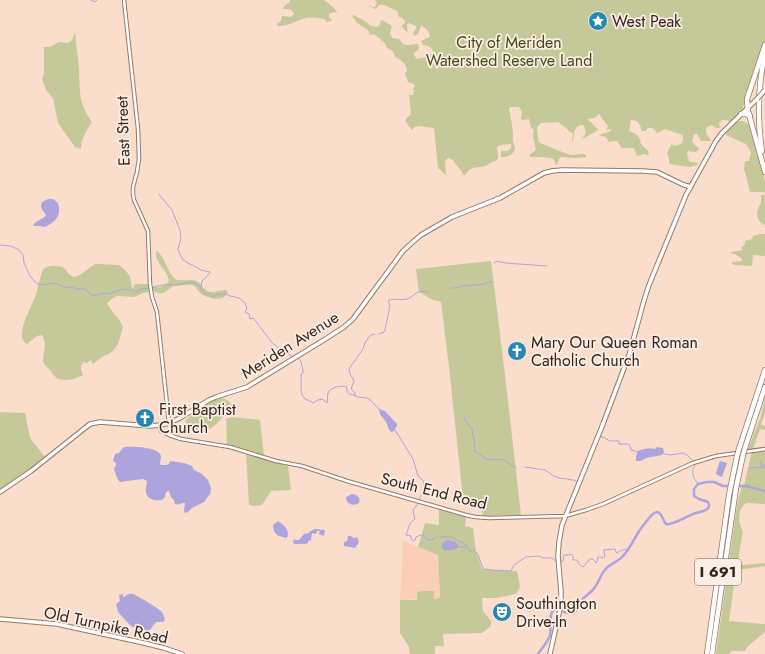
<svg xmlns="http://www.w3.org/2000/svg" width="765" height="654" font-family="Jost,sans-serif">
<rect width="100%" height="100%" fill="#fbddcc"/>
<!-- built -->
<path fill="#fbcfb5" d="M403 541 438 555 440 598 400 600Z"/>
<!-- green -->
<g fill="#c5c999">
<path d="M290 0H324C327 2 336 9 337 12L331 13 329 14V17L331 19 332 21 326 22V20L324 19C319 18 310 17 306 18 296 20 288 27 278 26L277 24 281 21 282 16 291 17 294 14 293 12 290 9H283L284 6 290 2Z"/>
<path d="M375 0H765V63L757 64 748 89 743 108 732 121 729 122 727 120H722L719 123 720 128H716L712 125 707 127C704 131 708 137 711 140L710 141H701L697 134H694L692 142 696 146 699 148V149L696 152 688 151 687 153 689 161C691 163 695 161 698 164L697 165 690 167 669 164V157L667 153 671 145 672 144 674 146 681 144 683 141V136L680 134 665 129 657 133C654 129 653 127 648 128L645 131H642L641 130C641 124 637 120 631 120L629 131 636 134 640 139 641 144 648 151 649 156 645 154 637 156 634 148H622L617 141H614L609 142 606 137 598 135 609 132 612 129 606 130 608 126 599 114 595 118 588 119 589 121C593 123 594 127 598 129V130C594 133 587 136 582 139V138C587 134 586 131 583 125 574 124 574 134 573 141H572L573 133 570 132 565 127 562 125 558 122 541 123 537 127C537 129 538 140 539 142 542 144 567 154 571 155 576 155 581 153 586 155V157L575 158 561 157 559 159 557 165H556C555 163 555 160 553 159 550 157 534 157 530 157L529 155 536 150 533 136 534 129 531 128 529 119 523 120 521 119 522 112 519 107H510L509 109C510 114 511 119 512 125 513 130 513 136 513 141 514 144 516 148 514 151 512 156 506 157 501 157V151H508L511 148V144L501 145 497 147 498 155V159L496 161 492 162 486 166 473 168 469 170 464 176C462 172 461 170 458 167 454 163 454 159 448 158L445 161 446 175 438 168 434 128 419 126 414 127 412 130 405 121 406 119 411 114 409 95H413L414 91 413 89 415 86 414 84 408 82 405 74 407 70C406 63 401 60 395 57 394 51 392 50 387 48L385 43 374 34 370 35 368 30 357 23 352 16 353 15 363 20 371 26 378 27 380 24 381 20 384 21 392 26 390 33 392 38 399 39 403 44 407 45H411L416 44H418L419 49 414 53V55L417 59 426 57 433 53C433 47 428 46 423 45L421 41 430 37C430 32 425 27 421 26L418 34 414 36 413 33 416 29V26L409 23 407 24V28L408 32 406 31 401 26 405 23V21L402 18 399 17 397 11C391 9 386 4 379 5L377 8 375 9 369 6 370 5 372 7H375L377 3Z"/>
<path d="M75 32C76 44 78 56 79 69 80 90 78 103 92 122 87 130 81 138 81 149L75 147 58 123 53 98 46 90 42 79 44 73V47H50L59 42 68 43 72 40Z"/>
<path d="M740 121H743L750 125 758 152 765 182V192H750L745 172 744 170 745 161H749L751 152 746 144 726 135V133L737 122Z"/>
<path d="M761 195H765V225C759 223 757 218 757 212 758 208 760 205 761 202 761 201 761 196 761 195Z"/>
<path d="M760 234H765V256L753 255 752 266 735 265 732 264V262L742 261V259L735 254H732L731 252 743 250 741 248 745 244V241L752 239 753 236Z"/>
<path d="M157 251C165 258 167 270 174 278 180 283 189 278 196 281 202 283 203 291 211 292 216 292 221 290 226 290L228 292C227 294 225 296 224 297 218 301 206 297 201 294 197 290 197 287 192 285 187 285 175 285 172 287 164 292 164 296 153 291L152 286C161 289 162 286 169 282 168 269 155 265 156 252Z"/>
<path d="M491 261 505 375 521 515 483 516 481 506 473 504 474 499 463 498 449 367 441 302 431 299 419 292 416 269Z"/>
<path d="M95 264H98L119 265 125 270 130 276 132 288 133 289 134 285 136 284H147L148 285 150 292 143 293 134 297 117 296 113 298 107 303C111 312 120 318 123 327 120 336 119 348 110 353 108 355 104 355 102 357 98 360 95 363 91 364L92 362 91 360 87 363 82 362 83 364 81 365V369L83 375C77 378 66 382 59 379 55 378 52 373 50 370 47 367 43 364 43 360 43 350 48 346 42 335L37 336 27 344 25 343C22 339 21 336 22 332 24 317 33 305 37 291 38 286 39 281 41 276 42 272 43 268 47 267 52 265 61 265 65 269 69 273 67 274 74 277L80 275Z"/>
<path d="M222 398C227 400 232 402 232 408 216 422 210 440 186 428V420C189 417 191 415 193 413 201 405 212 401 222 398Z"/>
<path d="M765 398V412L761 425 765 426V430L760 429 753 449H748L761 416Z"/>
<path d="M0 412 25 413 30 438 45 457 28 470 0 489Z"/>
<path d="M232 417 260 420 264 456 227 444 226 419Z"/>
<path d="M765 450V504L747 503C737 508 738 523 743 532 741 543 738 553 739 564L743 565 765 563V566C757 568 743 568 736 571L735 577 729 621 765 624V632L748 646 745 651H731L730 654H716L737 505 742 486H744L752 451Z"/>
<path d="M246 454 288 466 291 490 271 491 262 505 254 506 249 505Z"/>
<path d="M439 509 466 517 465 526 473 528 476 551 482 569 500 571H517L520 587 516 594 496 598H482L483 611 491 621V626L482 633 443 634 444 646H435V654H410L409 647 400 633V600H417V592H419L420 591H434V599L440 598 438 555 418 547 425 523 439 525Z"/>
</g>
<!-- water -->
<g fill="#ada3dd">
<path d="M48 199H53L58 203C62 216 55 222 45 227L39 226H33C35 220 43 220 46 215 43 210 39 208 42 202Z"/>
<path d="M379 409 385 411 397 424V426L394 431 391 432C388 429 388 426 386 422 383 417 379 415 379 409Z"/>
<path d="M124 447C131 446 156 447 160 454 162 457 160 461 160 464L161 465H166L169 464 170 461 184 463 192 466 194 470 202 474 208 480 211 488 210 494 204 502 192 508 188 512 185 513 184 511 185 503C182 502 179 506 175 504L174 500 171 497 169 491 166 492 165 497 162 500C156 501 147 500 146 492 145 488 147 485 147 481L143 479 120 482C117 479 115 473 114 468L116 466V463L113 461 115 454 119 453 122 449Z"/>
<path d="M657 447 663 448 664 452 662 455 646 458 641 461H636V456L638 451C643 449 649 447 655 449Z"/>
<path d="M720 461 727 463 722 477 717 475 716 473Z"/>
<path d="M352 494C357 494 361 498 359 503 353 506 348 505 346 499V497Z"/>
<path d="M278 521C285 526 290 530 287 538 277 536 274 535 273 525Z"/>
<path d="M315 529 325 530 324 536 319 534 320 531H317L316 534 312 533 311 541 309 540 308 543 305 544H294L293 541 294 539 296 540H299L304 534 309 533V532Z"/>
<path d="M348 536H351L354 538 357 537 359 542 355 548 344 546V542L347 541Z"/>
<path d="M448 540 455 542 458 545V548L452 550H444C440 545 442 542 448 540Z"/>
<path d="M123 594V597H124C127 595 129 593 133 594 136 595 158 608 161 611 163 613 164 617 165 620L163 622H156L149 631 138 630 130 625 118 612 116 604 120 601 119 595Z"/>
</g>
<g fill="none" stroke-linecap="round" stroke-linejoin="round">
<!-- stream -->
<g stroke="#ada3dd" stroke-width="1">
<path d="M91 0 95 2 97 0"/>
<path d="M159 194 162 198 172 210 180 230 181 238 178 249 179 252 183 260 201 270 210 272 209 274 202 281 201 288"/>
<path d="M0 245 11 246 19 250 23 255 24 263 30 276 35 282 40 285 56 283 61 286 70 288 73 287 76 289H85L93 296 102 293C110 296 118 289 126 289 129 289 133 290 136 292L141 289 150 288"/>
<path d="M494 263 497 261 505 263 547 266"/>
<path d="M490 282H493"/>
<path d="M477 285 484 284 489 282"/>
<path d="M465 286 476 285"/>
<path d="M152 288C160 284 169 285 178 285 184 284 190 280 197 284 200 286 202 291 205 294H210L212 297 218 294 221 295 224 293 230 296 239 298 245 303 247 309 245 312 249 314 250 319 253 318 254 319 273 344C277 346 278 348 281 350 285 353 289 354 293 357"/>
<path d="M451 288C456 289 460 286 464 286"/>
<path d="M379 334 384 332 385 330 390 305 388 301C394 297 400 301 407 299 416 296 415 289 428 292"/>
<path d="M299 359 301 361 303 371V373L301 374C302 381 299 392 304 398 306 400 311 401 313 403L318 400 322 399 327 403C328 401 327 396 328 393 330 387 342 385 347 387V392L349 394 354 395 358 397 367 398 370 400 380 410"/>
<path d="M355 396V393L351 389 354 381 350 374 349 369 363 349 365 343 369 337 371 335 375 334"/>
<path d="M464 417 467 423 472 429 474 441 475 451 486 459 504 460 516 468"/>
<path d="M395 430 413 459 418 476 423 480 424 484V487L422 494 418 501 417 505 413 510 415 519C408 524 409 528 406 535L411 536V539L413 541 415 540 416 537 421 535H423L426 539 432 540 436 537"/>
<path d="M599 439 601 436 610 441H619V444H628L630 446 631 450 639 452"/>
<path d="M661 453 670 455 683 453 687 455 693 461"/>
<path d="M761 461V465H764L765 467"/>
<path d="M694 464C695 470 694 464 693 470 692 475 695 480 698 484"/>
<path d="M525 467 545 470C549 472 552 476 557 477 564 480 571 478 578 482"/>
<path d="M749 468 765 467"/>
<path d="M440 537H451L465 544 470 551 471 552"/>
<path d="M459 547H466"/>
<path d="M474 551 478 554 482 566 484 569 492 570 511 571 514 565 526 557 539 556 544 558H552L557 562"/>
<path d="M560 562 563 561 564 555H569L571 554 573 556V560H577L579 564 583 567 590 559H593L596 563 597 562 598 557H600L603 558 605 556 604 551V550L615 549 616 552 617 553 622 550 628 549"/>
</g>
<!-- river -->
<g stroke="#ada3dd" stroke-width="2.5">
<path d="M735 486H746L765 491"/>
<path d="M538 654C542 648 548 642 550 635 552 627 547 613 556 608L567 613H574C578 609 578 604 582 600 586 595 592 592 595 587 599 582 600 576 604 571 609 564 618 562 623 556 631 548 635 536 642 527 645 524 652 512 657 512 662 512 663 521 666 524 673 526 688 515 696 513 700 512 706 511 708 508 710 506 709 504 708 502L699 499 694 496V489L698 484 707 482H714L723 486H730"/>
</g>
<!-- minor casing -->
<g stroke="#997764" stroke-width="4.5">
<g id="minor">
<path d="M124 0 138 129 139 159 137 172 133 187V194L134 200 148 231 150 284 152 297 157 312 169 423"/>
<path d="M161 425 160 428 161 431 169 435 181 439 230 447 276 461 302 466 347 481 466 515 475 517 489 518 565 516 586 510 603 504 693 463 716 456 765 449"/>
</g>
</g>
<!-- major casing -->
<g stroke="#997764" stroke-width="5.5">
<g id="major">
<path d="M0 492 31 471 90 424 100 422 150 426 161 425 169 423 180 418 209 400 216 397 247 387 327 338 344 327 353 319 403 251 414 241 421 235 452 217 500 198 544 173 552 171 562 170 643 171 657 172 684 185 688 186 690 188"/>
<path d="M0 619 57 624 144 643 164 648 182 654"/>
<path d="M550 654 561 604V592L558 556 559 542 562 525 603 424 629 355 645 297 649 285 686 195 716 141 722 133 757 99"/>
</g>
</g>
<!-- highway casing -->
<g stroke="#997764" stroke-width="6">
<g id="highway">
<path d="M765 45 747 99 748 111 765 172"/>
<path d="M741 114H746L750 116"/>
<path d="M762 151C757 119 758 86 765 53"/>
<path d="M745 448 765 387"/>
<path d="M739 449 765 370"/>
<path d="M707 654 729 495 737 456"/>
<path d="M712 654 736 488 743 455"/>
</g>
</g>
<!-- minor -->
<use href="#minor" stroke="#fff" stroke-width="2.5"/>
<!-- major -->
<use href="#major" stroke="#fff" stroke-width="3.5"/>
<!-- highway -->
<use href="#highway" stroke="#fff" stroke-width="4.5"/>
<!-- major-bridge casing -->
<g stroke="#997764" stroke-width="5.5" stroke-linecap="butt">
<path id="major-bridge" d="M757 99 765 90"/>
</g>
<!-- highway-bridge casing -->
<g stroke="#997764" stroke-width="6" stroke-linecap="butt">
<g id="highway-bridge">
<path d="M743 455 745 448"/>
<path d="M737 456 739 449"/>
</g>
</g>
<!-- major-bridge -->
<use href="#major-bridge" stroke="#fff" stroke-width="3.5"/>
<!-- highway-bridge -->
<use href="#highway-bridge" stroke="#fff" stroke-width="4.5"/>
</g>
<!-- icons -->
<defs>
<g id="sight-disc" transform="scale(1)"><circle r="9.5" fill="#2487b1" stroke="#fdeee5"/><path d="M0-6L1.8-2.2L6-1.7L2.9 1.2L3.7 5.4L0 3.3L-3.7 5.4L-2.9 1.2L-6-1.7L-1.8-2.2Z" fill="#fff"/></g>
<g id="church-disc" transform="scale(1)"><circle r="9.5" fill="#2487b1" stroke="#fdeee5"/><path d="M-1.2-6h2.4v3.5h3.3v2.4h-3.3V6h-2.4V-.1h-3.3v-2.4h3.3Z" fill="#fff"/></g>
<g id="theatre-disc" transform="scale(1)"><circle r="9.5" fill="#2487b1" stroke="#fdeee5"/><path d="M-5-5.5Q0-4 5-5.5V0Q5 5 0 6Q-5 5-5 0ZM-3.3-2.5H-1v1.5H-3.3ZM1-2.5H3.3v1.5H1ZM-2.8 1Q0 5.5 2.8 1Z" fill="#fff"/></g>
</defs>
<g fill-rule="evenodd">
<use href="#sight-disc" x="598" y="21"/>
<use href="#church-disc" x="517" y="351"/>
<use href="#church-disc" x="145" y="418"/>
<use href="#theatre-disc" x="502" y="612"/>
</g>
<g text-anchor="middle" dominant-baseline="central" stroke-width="3.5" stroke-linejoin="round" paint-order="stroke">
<!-- shield labels -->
<rect fill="#fdeee5" stroke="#706159" stroke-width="1" x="695" y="559" width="46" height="26" rx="3"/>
<g font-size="15" font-weight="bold" fill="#33251d">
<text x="718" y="572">I 691</text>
</g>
<!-- poi labels -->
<g font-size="16" fill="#33251d" stroke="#fdeee5" text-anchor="start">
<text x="612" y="21">West Peak</text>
<text x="531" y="342">Mary Our Queen Roman<tspan x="531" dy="18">Catholic Church</tspan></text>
<text x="159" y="409">First Baptist<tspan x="159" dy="18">Church</tspan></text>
<text x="516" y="603">Southington<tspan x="516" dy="18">Drive-In</tspan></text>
</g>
<!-- park labels -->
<g font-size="16" fill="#474a1a" stroke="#fdeee5">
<text x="509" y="42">City of Meriden<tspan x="509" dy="18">Watershed Reserve Land</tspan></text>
</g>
<!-- street labels -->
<g font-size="16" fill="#33251d" stroke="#fdeee5">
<text transform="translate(123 131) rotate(-92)">East Street</text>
<text transform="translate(290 345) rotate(-32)">Meriden Avenue</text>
<text transform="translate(434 491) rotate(14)">South End Road</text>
<text transform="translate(106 625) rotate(12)">Old Turnpike Road</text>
</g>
</g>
</svg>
